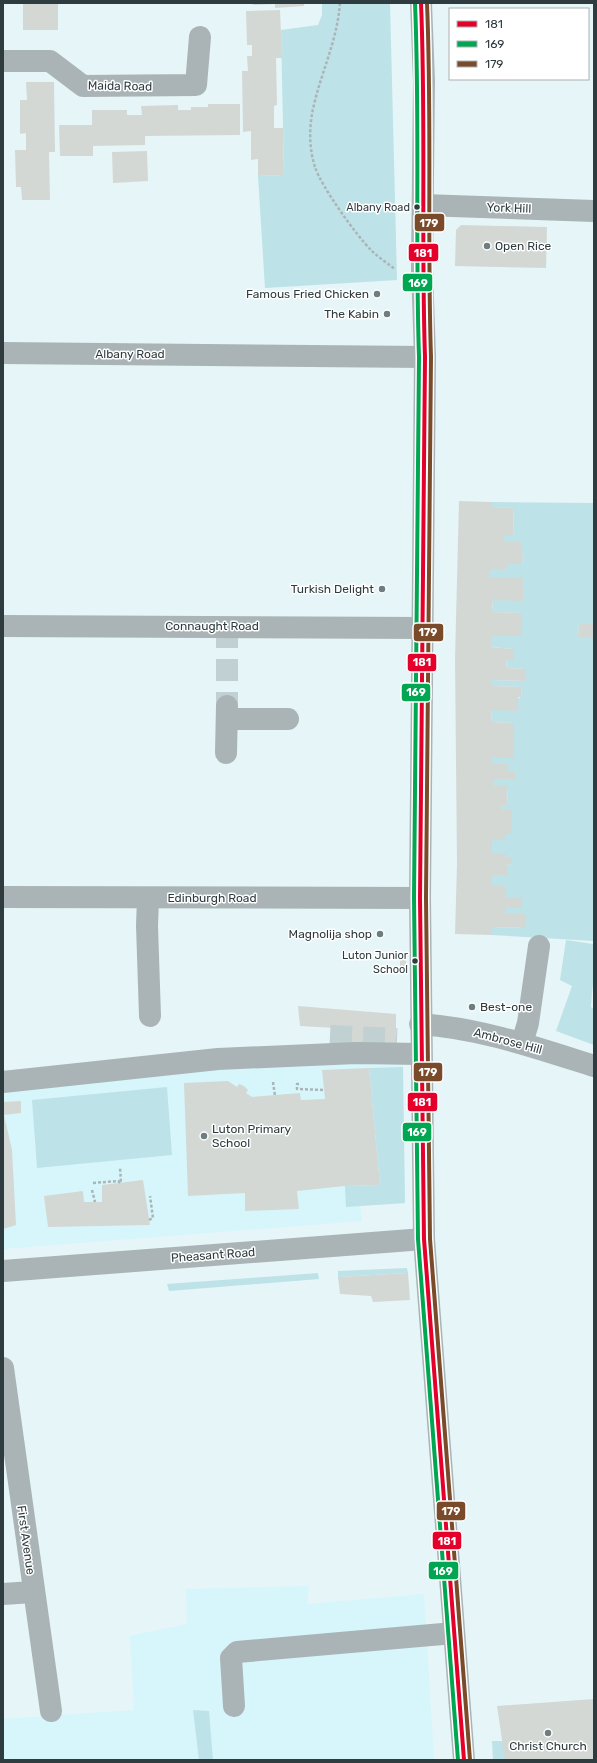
<svg xmlns="http://www.w3.org/2000/svg" width="597" height="1763" font-family="Rubik,sans-serif">
<rect width="100%" height="100%" fill="#e6f5f7"/>
<!-- built -->
<g fill="#d6f6fb">
<path d="M402 1046 405 1203 360 1206 362 1221 3 1249V1070L123 1061Z"/>
<path d="M309 1586 307 1604 424 1594 434 1760H3V1719L134 1710 130 1636 187 1624 186 1589Z"/>
</g>
<!-- green -->
<g fill="#bde2e8">
<path d="M322 3H390L397 280 265 288 258 176 284 175 281 30 318 25 322 15Z"/>
<path d="M492 502 594 503V624H579L578 636 594 637V941L492 935V927L526 928V915L506 914V908H522V897H506V886H492V875L507 865 512 864V858H506L505 853H492V840H506V834H512V810H501V805H507L508 786H493V779H515V772L507 771V764H492V758H514V723L491 722 492 710 521 697 522 687 492 686V680L526 681V669L506 668 507 660H514V649L491 647V636H522V613L492 612 493 600H523V578L490 577V569H507V564H522L523 553H521V542H504V536H513L514 508 492 507Z"/>
<path d="M566 940 593 944V982L591 1007 594 1009V1045L556 1031 572 986 560 980Z"/>
<path d="M403 1067 405 1203 346 1207 345 1186 380 1185 369 1068Z"/>
<path d="M167 1087 172 1155 37 1168 32 1100Z"/>
<path d="M407 1268 408 1273 338 1277V1271Z"/>
<path d="M318 1273 319 1279 169 1291 167 1284Z"/>
<path d="M193 1710 209 1711 213 1760H199Z"/>
<path d="M492 1741H507L508 1760H493Z"/>
</g>
<!-- building -->
<g fill="#d4d8d4">
<rect x="23" y="3" width="35" height="27"/>
<path d="M252 3H304V6L275 8V4L253 5Z"/>
<path d="M280 10 282 58H276L277 105 274 106V128H283L284 175 258 176V159L251 160V131L243 132 242 71H248L247 56H252V45H247L246 11Z"/>
<path d="M26 82H54L55 152H49L50 200H22L21 187H16L15 150H26V133L20 134V100H27Z"/>
<path d="M208 104H240V135L145 136V145L93 146V156H60L59 125H92V110H127V115H142L141 106 178 105V110H191V107H208Z"/>
<path d="M147 151 148 181 113 183 112 152Z"/>
<path d="M461 225 547 227 546 268 455 266 456 230Z"/>
<path d="M459 501 492 502V507L514 508 513 536H504V542H521V553H523L522 564H507V569H490V577H523V601L493 600 492 612 522 613V636H491V647L514 649V660H507L506 668 526 669V681L492 680V686L522 687 521 697H518V711L492 710 491 722 514 723V758H492V764H507V771H515V779H493V786H508L507 805H501V810H512V834H506V840H492V853H506V858H512V864L507 865V875H492V886H506V897H522V908H506V914H526V928L492 927V935L455 934 457 864 455 659Z"/>
<path d="M579 624H594V637H578Z"/>
<rect x="400" y="952" width="6" height="20"/>
<path d="M298 1006 396 1014V1046L337 1048 335 1028 300 1026Z"/>
<path d="M369 1068 380 1185 345 1186 297 1191 299 1209 245 1211V1193L188 1196 184 1083 228 1081 237 1087 239 1084 244 1086 248 1090 246 1093 252 1097 300 1093 301 1100 325 1099 322 1070Z"/>
<path d="M21 1101V1113L4 1115 12 1150 16 1225 3 1229V1102Z"/>
<path d="M143 1180 150 1225 48 1227 44 1196 83 1191 84 1202H102V1185Z"/>
<path d="M408 1273 410 1300 373 1302 371 1296 340 1294 338 1277Z"/>
<path d="M594 1699V1760H505L497 1706Z"/>
</g>
<g fill="none" stroke-linecap="round" stroke-linejoin="round">
<!-- minor-tunnel -->
<g stroke="#c1d0d2" stroke-width="22" stroke-dasharray="22 11" stroke-linecap="butt">
<path d="M227 626V706"/>
<path d="M330 1036 397 1039"/>
</g>
<!-- path -->
<g stroke="#abb5b7" stroke-width="2.5" stroke-dasharray="3 2" stroke-linecap="butt">
<path d="M340 3C337 42 321 72 313 109 309 127 309 149 315 167 321 186 356 235 371 250 378 257 387 263 395 269"/>
<path d="M273 1082 275 1096"/>
<path d="M299 1084H297V1089L324 1090"/>
<path d="M93 1183 118 1181 121 1183 120 1167"/>
<path d="M92 1190 95 1202"/>
<path d="M149 1220 153 1218 150 1196"/>
</g>
<!-- minor -->
<g stroke="#aab4b6" stroke-width="22">
<path d="M421 3 424 81 422 269 425 357 420 898 424 1239 464 1760"/>
<path d="M3 61H50L83 86 196 85 200 37"/>
<path d="M423 205 594 211"/>
<path d="M3 353 425 357"/>
<path d="M3 626 422 628"/>
<path d="M227 719H288"/>
<path d="M226 753 227 706"/>
<path d="M3 897 420 898"/>
<path d="M148 898 147 926 150 1016"/>
<path d="M420 1024C480 1028 537 1048 594 1066"/>
<path d="M522 1043 528 1023 539 946"/>
<path d="M3 1082 218 1059 356 1053 421 1054"/>
<path d="M3 1271 424 1239"/>
<path d="M3 1368 51 1711"/>
<path d="M3 1594 33 1592"/>
<path d="M234 1706 231 1658 237 1652 454 1633"/>
</g>
<!-- bus-1 casing -->
<g stroke="#fff" stroke-width="7">
<path id="bus-1" d="M421 3C426 121 421 239 425 357L420 898 424 1239 464 1760"/>
</g>
<!-- bus-2 casing -->
<g stroke="#fff" stroke-width="7">
<path id="bus-2" d="M415 3C420 121 415 239 419 357L414 898 418 1239 458 1760"/>
</g>
<!-- bus-3 casing -->
<g stroke="#fff" stroke-width="7">
<path id="bus-3" d="M427 3C432 121 427 239 431 357L426 898 430 1239 470 1760"/>
</g>
<!-- bus-1 -->
<use href="#bus-1" stroke="#e4002b" stroke-width="4"/>
<!-- bus-2 -->
<use href="#bus-2" stroke="#00a651" stroke-width="4"/>
<!-- bus-3 -->
<use href="#bus-3" stroke="#7a4b2a" stroke-width="4"/>
</g>
<!-- markers -->
<g fill="#2e3c3f" stroke="#fff" stroke-width="1.5">
<circle cx="417" cy="207" r="3.5"/>
<circle cx="415" cy="961" r="3.5"/>
</g>
<g fill="#6e7d7f" stroke="#fff" stroke-width="1.5">
<circle cx="487" cy="246" r="4"/>
<circle cx="377" cy="294" r="4"/>
<circle cx="387" cy="314" r="4"/>
<circle cx="382" cy="589" r="4"/>
<circle cx="380" cy="934" r="4"/>
<circle cx="472" cy="1007" r="4"/>
<circle cx="204" cy="1136" r="4"/>
<circle cx="548" cy="1733" r="4"/>
</g>
<g text-anchor="middle" dominant-baseline="central" stroke-width="3" stroke-linejoin="round" paint-order="stroke">
<!-- bus labels -->
<g font-size="11" fill="#2e3c3f" stroke="#fff" text-anchor="end">
<text x="410" y="207">Albany Road</text>
<text x="408" y="955">Luton Junior<tspan x="408" dy="14">School</tspan></text>
</g>
<!-- street labels -->
<g font-size="12" fill="#2e3c3f" stroke="#fff">
<text transform="translate(120 86) rotate(1)">Maida Road</text>
<text transform="translate(509 208) rotate(2)">York Hill</text>
<text x="130" y="354">Albany Road</text>
<text x="212" y="626">Connaught Road</text>
<text x="212" y="898">Edinburgh Road</text>
<text transform="translate(508 1041) rotate(15)">Ambrose Hill</text>
<text transform="translate(213 1255) rotate(-4)">Pheasant Road</text>
<text transform="translate(26 1540) rotate(82)">First Avenue</text>
</g>
<!-- poi labels -->
<g font-size="12" fill="#2e3c3f" stroke="#fff" text-anchor="end">
<text x="495" y="246" text-anchor="start">Open Rice</text>
<text x="369" y="294">Famous Fried Chicken</text>
<text x="379" y="314">The Kabin</text>
<text x="374" y="589">Turkish Delight</text>
<text x="372" y="934">Magnolija shop</text>
<text x="480" y="1007" text-anchor="start">Best-one</text>
<text x="212" y="1129" text-anchor="start">Luton Primary<tspan x="212" dy="14">School</tspan></text>
<text x="548" y="1746" text-anchor="middle">Christ Church</text>
</g>
</g>
<g stroke="#fff" stroke-width="1.5">
<rect x="414" y="213" width="31" height="19" rx="4" fill="#7a4b2a"/>
<rect x="408" y="243" width="31" height="19" rx="4" fill="#e4002b"/>
<rect x="402" y="273" width="31" height="19" rx="4" fill="#00a651"/>
<rect x="413" y="623" width="31" height="19" rx="4" fill="#7a4b2a"/>
<rect x="407" y="653" width="30" height="19" rx="4" fill="#e4002b"/>
<rect x="401" y="683" width="30" height="19" rx="4" fill="#00a651"/>
<rect x="413" y="1062" width="30" height="20" rx="4" fill="#7a4b2a"/>
<rect x="407" y="1092" width="31" height="20" rx="4" fill="#e4002b"/>
<rect x="402" y="1122" width="30" height="20" rx="4" fill="#00a651"/>
<rect x="436" y="1501" width="30" height="20" rx="4" fill="#7a4b2a"/>
<rect x="432" y="1531" width="30" height="19" rx="4" fill="#e4002b"/>
<rect x="428" y="1561" width="31" height="19" rx="4" fill="#00a651"/>
</g>
<g font-size="11" text-anchor="middle" font-weight="bold" fill="#fff">
<text x="429" y="227">179</text>
<text x="423" y="257">181</text>
<text x="418" y="287">169</text>
<text x="428" y="636">179</text>
<text x="422" y="666">181</text>
<text x="416" y="696">169</text>
<text x="428" y="1076">179</text>
<text x="422" y="1106">181</text>
<text x="417" y="1136">169</text>
<text x="451" y="1515">179</text>
<text x="447" y="1545">181</text>
<text x="443" y="1575">169</text>
</g>
<!-- border -->
<rect width="597" height="1763" fill="none" stroke="#2e3c3f" stroke-width="8"/>
<!-- legend -->
<rect x="449" y="8" width="140" height="72" fill="#ffffff" stroke="#abb1b2"/>
<rect x="457" y="21" width="20" height="6" fill="#e4002b" stroke="#abb1b2"/>
<text x="485" y="28" font-size="12" fill="#2e3c3f">181</text>
<rect x="457" y="41" width="20" height="6" fill="#00a651" stroke="#abb1b2"/>
<text x="485" y="48" font-size="12" fill="#2e3c3f">169</text>
<rect x="457" y="61" width="20" height="6" fill="#7a4b2a" stroke="#abb1b2"/>
<text x="485" y="68" font-size="12" fill="#2e3c3f">179</text>
</svg>
